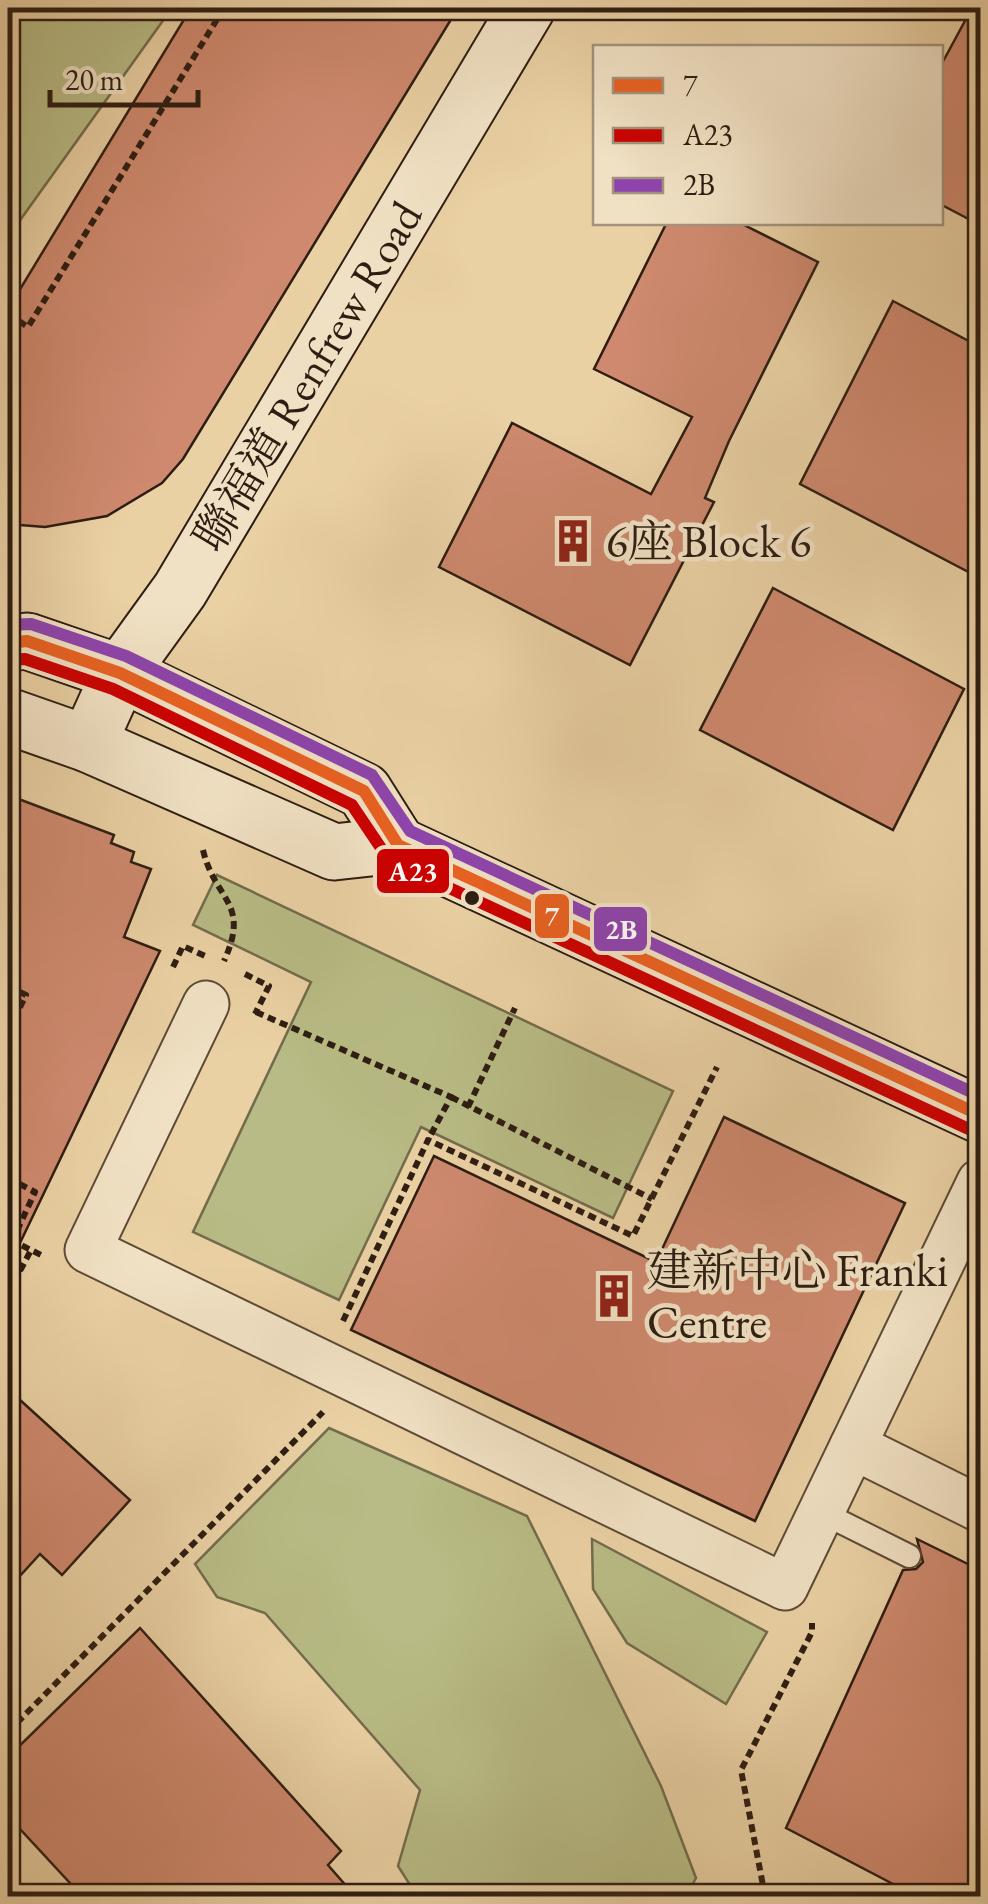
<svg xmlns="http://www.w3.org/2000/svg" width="988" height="1904" font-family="'EB Garamond','Noto Serif TC',serif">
<rect width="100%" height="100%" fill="#ead1a4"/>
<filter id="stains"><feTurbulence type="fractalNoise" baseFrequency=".002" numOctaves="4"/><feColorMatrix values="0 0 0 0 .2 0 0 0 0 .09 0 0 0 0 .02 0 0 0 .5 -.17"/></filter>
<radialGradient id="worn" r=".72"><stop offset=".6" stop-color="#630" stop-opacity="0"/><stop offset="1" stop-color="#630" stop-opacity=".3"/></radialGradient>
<!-- green -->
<g fill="#b8bb85" stroke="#736c4c" stroke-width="2.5">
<path d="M8 8H172L8 237Z"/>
<path d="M217 875 673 1091 613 1218 421 1127 339 1300 193 1232 311 982 193 925Z"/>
<path d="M329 1428 527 1516 661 1786 696 1878 686 1896H417L398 1866 420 1790 265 1613 217 1597 195 1564Z"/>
<path d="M592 1539 767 1632 726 1704 627 1643 593 1589Z"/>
</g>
<!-- building -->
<g fill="#ce896e" stroke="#2e1d12" stroke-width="2.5">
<path d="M191 8H458L183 459 162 483 107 516 45 527 8 524V309Z"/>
<path d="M972 8H980V225L940 204V67Z"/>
<path d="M667 222H738L818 262 729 441 705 498 714 502 630 665 439 567 512 423 651 494 692 417 594 369Z"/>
<path d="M893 301 980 347V578L800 484Z"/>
<path d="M773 588 964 689 893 830 700 730Z"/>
<path d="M8 795 114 835 111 843 134 852 131 862 151 869 124 937 160 951 8 1268Z"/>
<path d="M724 1117 905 1203 755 1521 351 1330 434 1156 656 1262Z"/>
<path d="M8 1389 130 1500 62 1575 40 1554 8 1589Z"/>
<path d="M917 1539 980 1570V1896H916L786 1828 903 1570 916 1569 923 1562Z"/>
<path d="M140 1628 341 1851 328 1865 355 1896H82L8 1816V1757Z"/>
</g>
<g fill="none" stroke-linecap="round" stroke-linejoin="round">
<!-- lane casing -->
<g stroke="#5d4a36" stroke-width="26">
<path id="lane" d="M821 1512 909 1556"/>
</g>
<!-- street casing -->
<g stroke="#5d4a36" stroke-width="49">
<g id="street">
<path d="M206 1004 88 1250 785 1587 980 1182"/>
<path d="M853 1446 980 1509"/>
</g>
</g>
<!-- secondary casing -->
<g stroke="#2e1d12" stroke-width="59">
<g id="secondary">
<path d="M8 643 27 641 120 673 364 791 398 845"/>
<path d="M8 716 88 744 334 852 398 845 980 1115"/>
<path d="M88 744 120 673 180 590 527 8"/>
</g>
</g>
<!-- path -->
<g stroke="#2e1d12" stroke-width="6" stroke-dasharray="8 5" stroke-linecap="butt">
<path d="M8 314 28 327 224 8"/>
<path d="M203 850C215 901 251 902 224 961"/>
<path d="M173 967 183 946 205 956"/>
<path d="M245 974 269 986 255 1014"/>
<path d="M8 986 26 995 8 1032"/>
<path d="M256 1012 451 1097 428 1140"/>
<path d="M451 1097 652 1199"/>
<path d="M468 1107 515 1008"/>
<path d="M8 1178 35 1192 15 1235 19 1244 41 1255"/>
<path d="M8 1262 21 1269 31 1250"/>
<path d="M343 1321 428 1140 633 1236 717 1067"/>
<path d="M8 1732 323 1412"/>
<path d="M8 1881 19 1896"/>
<path d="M765 1896 741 1770 812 1632V1623"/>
</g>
<!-- lane -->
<use href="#lane" stroke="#f1e1c4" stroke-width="22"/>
<!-- street -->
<use href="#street" stroke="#f1e1c4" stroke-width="45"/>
<!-- secondary -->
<use href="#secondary" stroke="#f1e1c4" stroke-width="55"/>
<!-- bus-1 casing -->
<g stroke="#f1e1c4" stroke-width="20">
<path id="bus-1" d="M8 643 27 641 120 673 364 791 398 845 980 1115"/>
</g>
<!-- bus-2 casing -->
<g stroke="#f1e1c4" stroke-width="20">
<path id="bus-2" d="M10 660 25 659 113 689 352 805 389 860 973 1131"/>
</g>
<!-- bus-3 casing -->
<g stroke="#f1e1c4" stroke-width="20">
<path id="bus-3" d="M8 625 31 624 126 656 372 775 410 831 980 1096"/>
</g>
<!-- bus-1 -->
<use href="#bus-1" stroke="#e86121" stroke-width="12"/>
<!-- bus-2 -->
<use href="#bus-2" stroke="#c00" stroke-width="12"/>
<!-- bus-3 -->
<use href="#bus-3" stroke="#8e44ad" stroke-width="12"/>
</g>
<!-- icons -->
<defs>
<g id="building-bare" transform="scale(3.45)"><path d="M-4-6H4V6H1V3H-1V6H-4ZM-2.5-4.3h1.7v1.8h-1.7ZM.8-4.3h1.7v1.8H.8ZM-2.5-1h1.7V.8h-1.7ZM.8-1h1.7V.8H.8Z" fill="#8f2418" stroke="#f1e1c4" stroke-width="2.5" paint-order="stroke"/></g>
</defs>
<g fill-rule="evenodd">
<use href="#building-bare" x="573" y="541"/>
<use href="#building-bare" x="614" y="1296"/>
</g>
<!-- markers -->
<circle fill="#2e1d12" stroke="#f1e1c4" stroke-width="4" cx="472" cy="898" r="9"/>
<g text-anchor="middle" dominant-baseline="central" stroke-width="9" stroke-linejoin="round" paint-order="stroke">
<!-- street labels -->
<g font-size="45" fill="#2e1d12" stroke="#f1e1c4">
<text transform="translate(307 376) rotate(-59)">聯福道 Renfrew Road</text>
</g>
<!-- poi labels -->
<g font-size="45" fill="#2e1d12" stroke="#f1e1c4" text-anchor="start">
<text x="606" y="541">6座 Block 6</text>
<text x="647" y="1270">建新中心 Franki<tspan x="647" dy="52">Centre</tspan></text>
</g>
</g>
<g stroke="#f1e1c4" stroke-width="4">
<rect x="375" y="847" width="76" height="48" rx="10" fill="#c00"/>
<rect x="533" y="892" width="38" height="48" rx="10" fill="#e86121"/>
<rect x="592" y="905" width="57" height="48" rx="10" fill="#8e44ad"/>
</g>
<g font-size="28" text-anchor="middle" font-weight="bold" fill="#fff">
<text x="413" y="881">A23</text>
<text x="552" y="926">7</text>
<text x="621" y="939">2B</text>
</g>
<!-- margin -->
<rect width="988" height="1904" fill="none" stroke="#ead1a4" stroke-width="40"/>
<rect x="10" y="10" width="968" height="1884" fill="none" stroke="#2e1d12" stroke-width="5"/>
<rect x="20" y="20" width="948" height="1864" fill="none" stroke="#2e1d12" stroke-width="2.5"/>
<!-- legend -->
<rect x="593" y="45" width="350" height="180" fill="#f1e1c4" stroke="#a3937d" stroke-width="2.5"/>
<rect x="613" y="78" width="50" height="15" fill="#e86121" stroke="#a3937d" stroke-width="2.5"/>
<text x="683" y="95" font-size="30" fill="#2e1d12">7</text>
<rect x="613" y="128" width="50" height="15" fill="#cc0000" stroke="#a3937d" stroke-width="2.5"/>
<text x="683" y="145" font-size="30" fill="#2e1d12">A23</text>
<rect x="613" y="178" width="50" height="15" fill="#8e44ad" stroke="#a3937d" stroke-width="2.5"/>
<text x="683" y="195" font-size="30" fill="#2e1d12">2B</text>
<!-- scale -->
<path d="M50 90v15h148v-15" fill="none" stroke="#2e1d12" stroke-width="5"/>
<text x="65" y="90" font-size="30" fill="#2e1d12" stroke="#f1e1c4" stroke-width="8" paint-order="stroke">20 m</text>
<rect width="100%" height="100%" filter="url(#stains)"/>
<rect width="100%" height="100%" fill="url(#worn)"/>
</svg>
